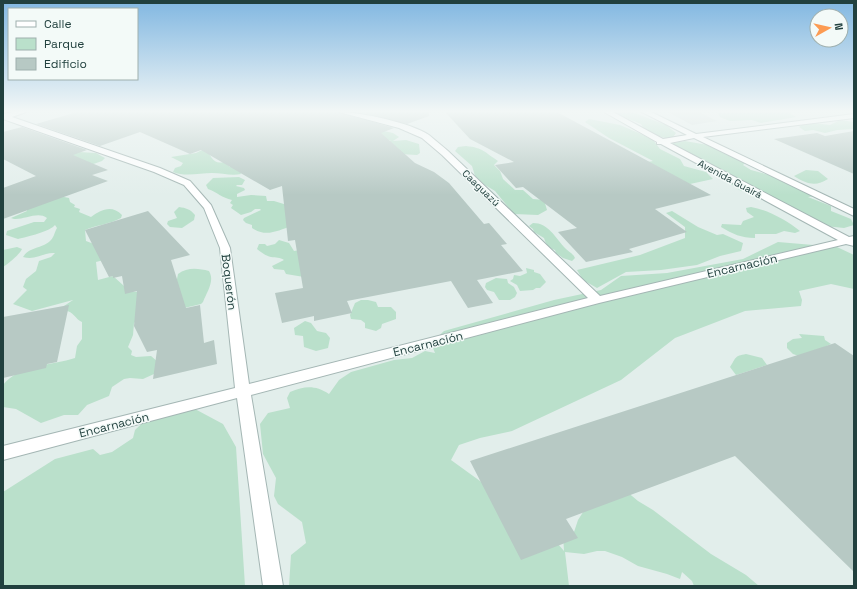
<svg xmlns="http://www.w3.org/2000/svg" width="857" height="589" font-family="'Space Grotesk',sans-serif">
<rect width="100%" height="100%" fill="#e2eeeb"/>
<!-- built -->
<path fill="#d0deda" d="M699 112 717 121 692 125 668 112Z"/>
<!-- green -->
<g fill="#bae0cb">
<path d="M632 112 666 125 676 133 671 140 650 133 644 129 641 124 614 113Z"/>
<path d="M788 112 796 117 761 123 752 120 730 121 720 117 718 113Z"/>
<path d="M589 119 620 125 641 134 653 140 660 149 680 159 684 166 706 172 713 179 690 184 622 167 653 161 609 138 585 122Z"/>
<path d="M840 120 854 122V129L837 130 825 133 813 130 805 131 799 127 805 122 830 125Z"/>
<path d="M384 131 393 133 399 137 393 141 406 140 419 144 420 153 417 155 400 154 389 141 391 140H386L378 132Z"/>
<path d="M685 141 708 145 730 156 738 157 745 163 743 165 751 170 769 175 816 196 808 197 831 206V211L851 219 854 225 844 228 825 226 754 192 741 191 731 184 727 176 717 171 700 166 694 162 692 158 671 145 674 143Z"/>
<path d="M466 146C484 148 484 152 498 161L494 165 500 171 503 179 515 190H523L533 199 544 200 547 210 538 215 514 214 495 191 485 185 475 176 472 166 455 151 458 147Z"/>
<path d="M206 148C211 156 213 165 224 162L230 167H238L241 174C231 176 222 173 212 173 200 173 185 177 173 172L175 168 181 166 183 163 171 157 196 153Z"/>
<path d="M79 152 96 153 105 158 102 161 85 167 67 156Z"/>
<path d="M806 170 818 171 828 179C816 187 806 184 794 176Z"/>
<path d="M239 177 245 180 242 185H237L236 186 244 188 245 190 237 194V197L251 195 266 196 267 201H274L287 205 292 226C278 230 267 238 252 228V225L246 223 243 220 244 218 261 210 260 209H255L251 212 241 215 231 208 233 205 230 203 232 200C222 198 217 192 208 189L206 185 213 178Z"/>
<path d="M64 197 69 198 70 202 75 205 74 207 80 209 79 212 91 217C100 210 112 204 122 215L121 218C110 224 97 225 85 230L86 241 123 255 96 262 98 280 113 276 124 286 125 290C140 296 163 286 177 279L178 274C187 267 198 268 209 271 215 281 207 292 203 302L201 304 138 319 134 323 133 335 128 347 132 351 131 355 136 357 151 356 158 362 154 374 143 379 130 378 124 379 112 387 109 396 87 405 78 415H64L41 423 16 409 3 407V385C17 366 53 365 75 358L77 346 82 339V322C75 319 73 310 64 311V306L73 300 32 311 13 304 27 290 23 287 26 279 36 271 39 261 51 257 55 253C43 252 36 261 23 257 30 246 43 249 51 240 54 237 55 231 57 228L55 225C51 231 27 237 18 239L6 235 7 231 34 222H44L47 218C38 211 24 220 14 219L11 218 27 211 26 208 3 202Z"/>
<path d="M179 207C186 208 190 209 195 215L194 220 182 228 170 227 167 224 168 221 177 218 174 212Z"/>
<path d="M751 207C768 210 786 220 800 231L795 233 784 231 776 234H755V238C741 238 733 234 721 227L722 224 741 225 743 221 754 217 747 212 746 208Z"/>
<path d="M672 211 698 227 717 235 723 234 743 243 741 251 720 256 697 265 661 270 626 272 597 288 583 280 577 270 640 255 685 238V227L666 213Z"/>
<path d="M533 223C548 223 555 237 564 247 567 251 573 253 575 258L572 261 563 258 556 253 555 250C549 248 546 245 544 238L534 232 533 229 529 226Z"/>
<path d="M279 240 289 243 294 251 300 250 310 278 286 274 284 270 274 269 272 266 284 260C280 257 276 258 271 257 266 256 262 253 257 249L259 244H265L267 246 275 244Z"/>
<path d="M778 242 837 247 854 255V289L831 284 799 291 802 300 801 306 745 311 675 338 621 380 512 431 480 438 459 445 451 460 498 494 534 516 564 551 563 534 574 532 578 520 587 506 620 486 638 501 653 510 711 554 746 575 759 586H694L692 581 682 572 680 579 667 574 638 566 622 557 605 551H597L584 554 565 552 569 586H289L291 555 306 543 302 522 278 504 274 496 276 478 263 454 260 424 268 413 290 408 287 398 290 392C305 386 315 385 329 394L339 380 351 372 394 360 412 358 425 351 435 353 431 343 444 331 554 300 601 290 621 276 667 273 743 259Z"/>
<path d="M17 247 22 249C20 254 8 264 3 267V250Z"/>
<path d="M526 268 534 270V272L540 274 546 282 540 288H536L533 290 520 291 517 285 510 281 513 279 514 275 520 276 527 273Z"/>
<path d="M496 278 507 279 508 283 514 287 517 293 515 297 510 300H499L494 292 487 290 485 287 486 283Z"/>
<path d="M361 300H368L376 302 378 307H391L396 312V319L382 324 381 328 376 331 365 328V323L361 320 351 319 350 315 355 303Z"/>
<path d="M305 321 311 323 317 331 326 333 330 338 328 348 316 351 304 347 303 336 295 335 294 328Z"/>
<path d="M799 334 824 336 825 340 831 344 802 357 793 354 787 348V343L793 339 802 338Z"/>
<path d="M746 354 762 358 767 365 736 375 730 367C736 358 734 356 746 354Z"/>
<path d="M180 401 223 424 236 447 245 586H3V492L55 459 93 449 100 455 112 452 133 438 135 430 156 410Z"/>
</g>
<!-- building -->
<g fill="#b7c9c4">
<path d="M77 112H338L394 128 381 133 415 163 434 172 449 183 484 224 489 223 507 244 501 245 523 271 477 280 493 303 468 308 451 281 347 301 352 313 314 321V316L282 323 275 293 303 288 295 240 288 241 282 186 270 190 201 150 190 154 140 132 100 146 36 124Z"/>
<path d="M360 112H429V116L407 124Z"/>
<path d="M445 112H557L711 195 655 209 687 232 629 249 633 252 586 262 558 232 577 228 523 187 516 188 495 165 514 162 470 139Z"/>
<path d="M22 127 87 150 73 155 108 170 92 175 108 181 3 219V188L36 176 3 159V132Z"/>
<path d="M854 131V174L774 139 817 133 825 136Z"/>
<path d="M148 211 190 255 171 260 186 308 200 305 204 343 214 340 217 364 153 379 157 350 147 352 134 326 137 291 125 294 122 276 113 278V276L109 277 85 230Z"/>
<path d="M69 305 57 362 47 364 46 368 3 378V317Z"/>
<path d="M835 343 854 356V572L735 456 566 519 578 538 521 560 470 461Z"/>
</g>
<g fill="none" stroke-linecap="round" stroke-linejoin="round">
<!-- minor casing -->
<g stroke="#a4b6b4" stroke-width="2">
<path id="minor" d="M13 112H26L12 117 160 168 190 181 211 205 230 248 249 384 588 298 442 155 422 138 399 128 339 112C361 112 411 123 429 135 435 140 442 146 448 151L600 296 838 240 661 144H657V142L604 112H613L663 139 687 135 642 112H651L696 134 854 114V118L703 137 854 209V216L694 138 670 143 849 237 854 236V246L846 244 599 303 251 395 283 586H263L237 398 3 460V446L235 388 220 248 204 208 184 185 154 172 3 119V114Z"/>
</g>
<!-- minor -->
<use href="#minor" fill="#fff" fill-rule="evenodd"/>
</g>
<!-- sky -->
<linearGradient id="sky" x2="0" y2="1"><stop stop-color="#81b7e1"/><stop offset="0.57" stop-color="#f2f7f6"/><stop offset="1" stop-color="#f2f7f6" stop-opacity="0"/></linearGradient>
<rect width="857" height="195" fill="url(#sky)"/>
<g text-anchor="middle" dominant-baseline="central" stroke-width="3" stroke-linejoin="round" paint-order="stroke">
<!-- far-street labels -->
<g font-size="10" fill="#21403e" stroke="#f3faf8">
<text transform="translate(730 179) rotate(28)">Avenida Guairá</text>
<text transform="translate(481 188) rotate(44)">Caaguazú</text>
</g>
<!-- street labels -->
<g font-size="12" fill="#21403e" stroke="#f3faf8">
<text transform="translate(742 266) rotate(-13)">Encarnación</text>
<text transform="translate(229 282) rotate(83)">Boquerón</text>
<text transform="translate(428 344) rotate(-14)">Encarnación</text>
<text transform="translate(114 425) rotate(-14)">Encarnación</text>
</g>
</g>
<!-- border -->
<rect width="857" height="589" fill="none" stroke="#21403e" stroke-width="8"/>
<!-- legend -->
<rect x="8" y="8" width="130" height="72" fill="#f3faf8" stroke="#9fb0ae"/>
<rect x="16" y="21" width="20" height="6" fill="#ffffff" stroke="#9fb0ae"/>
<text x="44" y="28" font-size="12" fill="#21403e">Calle</text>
<rect x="16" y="38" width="20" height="12" fill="#bae0cb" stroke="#9fb0ae"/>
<text x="44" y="48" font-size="12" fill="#21403e">Parque</text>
<rect x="16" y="58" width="20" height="12" fill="#b7c9c4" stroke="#9fb0ae"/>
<text x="44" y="68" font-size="12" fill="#21403e">Edificio</text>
<!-- north arrow -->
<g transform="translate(829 28) rotate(82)"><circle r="19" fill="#f3faf8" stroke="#9fb0ae"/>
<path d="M0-3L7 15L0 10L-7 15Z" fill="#fc9b52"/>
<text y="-6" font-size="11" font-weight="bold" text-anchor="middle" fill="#21403e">N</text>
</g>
</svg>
